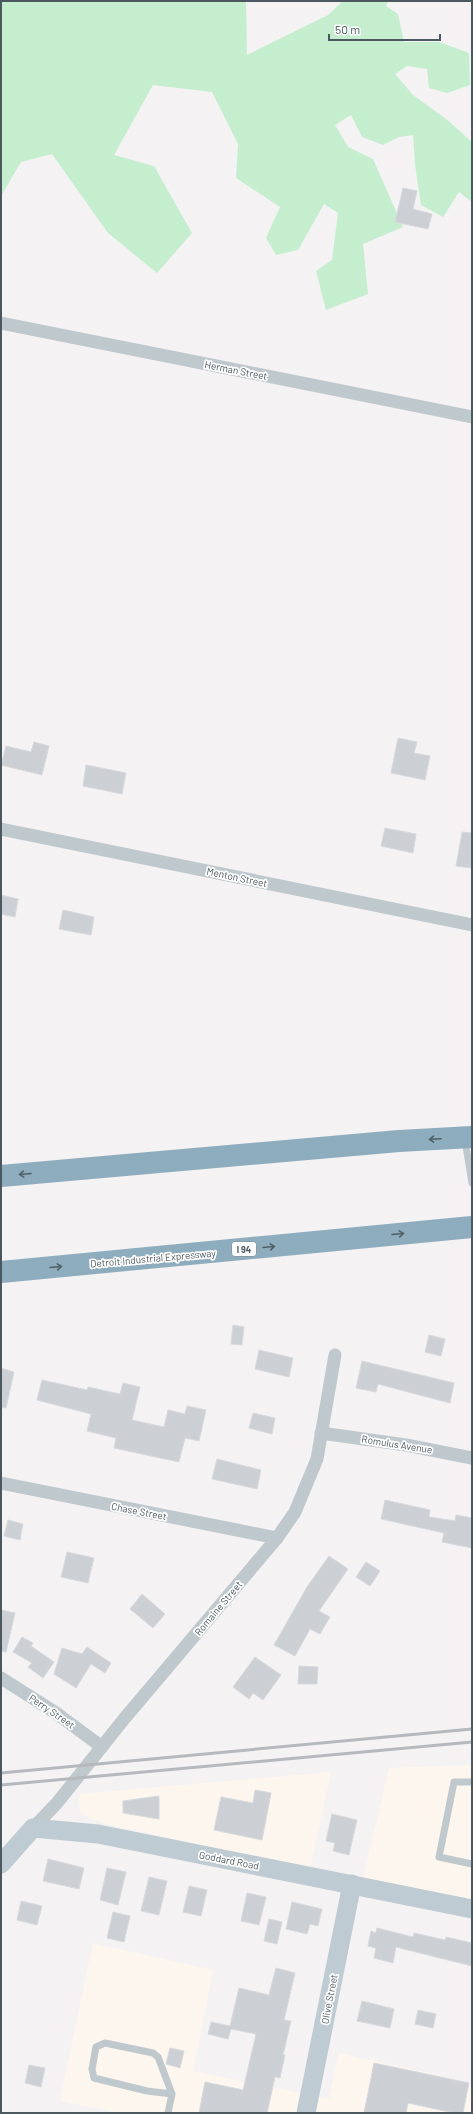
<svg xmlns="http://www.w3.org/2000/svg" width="473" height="2114" font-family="Barlow,sans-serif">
<rect width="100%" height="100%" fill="#f4f2f3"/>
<!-- commercial -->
<g fill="#fcf6ee">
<path d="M472 1765V1901L363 1879 389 1768Z"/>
<path d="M331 1772 310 1869 114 1826 89 1818 82 1814 78 1804 79 1794Z"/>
<path d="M93 1943 213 1970 193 2071 329 2099 339 2053 472 2083V2113H118L60 2101Z"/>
</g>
<!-- green -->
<path fill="#c4eece" d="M1 1H246L247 55 328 15 343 1H388L386 6 398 14 404 42H439L469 53 470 85 447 93 429 88 427 69 407 66 395 74 413 95 446 119 472 142V202L459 192 443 217 421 205 415 165 413 135 399 137 383 145 362 137 351 115 335 125 348 147 373 159 403 227 363 244 368 294 326 310 316 271 332 260 338 213 324 204 298 250 276 255 266 238 280 207 236 178 238 144 212 92 153 85 114 155 154 166 192 233 157 273 108 233 52 154 21 162 1 196Z"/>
<!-- building -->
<g fill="#ccd0d4" stroke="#d7d9dd">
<path d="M403 188 417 191 413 209 432 214 428 229 395 222Z"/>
<path d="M398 738 417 742 414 753 430 756 425 780 391 773Z"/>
<path d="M34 742 49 746 42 775 1 765 6 746 31 752Z"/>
<path d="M86 765 126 773 122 794 83 786Z"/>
<path d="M385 828 416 834 413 853 381 846Z"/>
<path d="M462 832 472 833V868L456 866Z"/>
<path d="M1 895 18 899 15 917 1 914Z"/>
<path d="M63 910 94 917 91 935 59 929Z"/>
<path d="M233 1325 244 1327 242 1345 231 1344Z"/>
<path d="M429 1335 445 1339 441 1356 425 1352Z"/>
<path d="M259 1350 293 1358 289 1377 255 1369Z"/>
<path d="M362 1361 454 1383 450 1403 378 1384 376 1392 356 1388Z"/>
<path d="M1 1368 14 1372 6 1408 1 1407Z"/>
<path d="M42 1380 87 1390 88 1387 120 1394 123 1383 140 1387 132 1420 164 1427 168 1410 185 1414 187 1406 206 1410 199 1441 185 1438 179 1462 114 1448 116 1438 87 1431 91 1414 37 1400Z"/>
<path d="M253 1413 275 1418 272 1434 249 1428Z"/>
<path d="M217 1459 261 1470 257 1489 212 1479Z"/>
<path d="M385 1500 430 1510 429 1517 455 1521 456 1515 472 1518V1548L442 1542 444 1533 381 1519Z"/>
<path d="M8 1520 23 1524 20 1540 4 1536Z"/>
<path d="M67 1552 94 1558 88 1583 61 1577Z"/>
<path d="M329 1556 348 1569 319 1611 330 1617 320 1634 310 1629 295 1656 274 1645 307 1587Z"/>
<path d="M366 1562 380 1571 370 1586 356 1577Z"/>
<path d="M142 1594 165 1614 153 1628 130 1609Z"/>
<path d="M1 1610 15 1613 6 1652 1 1651Z"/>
<path d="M22 1637 33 1643 31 1646 54 1662 43 1678 28 1667 32 1663 13 1652Z"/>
<path d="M87 1647 111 1663 105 1673 91 1664 76 1688 54 1674 62 1648 82 1654Z"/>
<path d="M255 1657 281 1675 263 1700 253 1693 249 1699 233 1687Z"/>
<path d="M299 1666 318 1667 317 1684H298Z"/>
<path d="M255 1790 271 1793 262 1840 214 1830 221 1797 253 1803Z"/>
<path d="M159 1796V1819L123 1813V1801Z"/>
<path d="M332 1814 357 1820 349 1855 333 1851 335 1843 326 1841Z"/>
<path d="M48 1859 84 1868 79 1889 43 1881Z"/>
<path d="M107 1868 126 1872 118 1905 100 1900Z"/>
<path d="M149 1877 167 1881 159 1915 141 1911Z"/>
<path d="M189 1886 207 1890 201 1916 183 1912Z"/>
<path d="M247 1893 266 1897 259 1925 241 1921Z"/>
<path d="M21 1901 42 1906 37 1925 17 1920Z"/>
<path d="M292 1902 322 1909 318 1926 310 1924 307 1934 286 1929Z"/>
<path d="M113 1912 130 1916 124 1942 107 1938Z"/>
<path d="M269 1919 282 1922 277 1944 264 1941Z"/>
<path d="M377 1928 413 1937 414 1933 445 1940 446 1937 472 1943V1966L396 1947 393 1963 374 1958 376 1948 368 1946 371 1931 376 1933Z"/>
<path d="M276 1968 295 1973 284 2020 291 2021 283 2055H285L280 2078 275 2077 267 2113H199L205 2082 243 2090 256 2034 231 2029 228 2039 208 2034 211 2022 230 2026 239 1988 269 1995Z"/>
<path d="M362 2001 394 2009 390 2028 357 2021Z"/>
<path d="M418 2010 436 2014 433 2028 415 2024Z"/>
<path d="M170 2048 184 2051 180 2068 166 2064Z"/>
<path d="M374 2063 469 2083 463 2113H454L408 2103 406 2113H364Z"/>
<path d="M29 2065 45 2068 41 2087 25 2083Z"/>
</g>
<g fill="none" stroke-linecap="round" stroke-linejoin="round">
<!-- lane -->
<g stroke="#bfc8cd" stroke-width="7">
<path d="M465 1140 472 1183"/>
<path d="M472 1782H454L439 1857 472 1864"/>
<path d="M168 2113 172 2094 158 2057 153 2053 105 2043 96 2047 92 2069 94 2078 147 2091 172 2094"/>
</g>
<!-- street -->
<g stroke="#bfc8cd" stroke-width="13">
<path d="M1 323 472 417"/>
<path d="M1 829 472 925"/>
<path d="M321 1433 406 1445 472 1458"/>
<path d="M1 1483 277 1538"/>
<path d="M1 1678 56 1713 102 1747"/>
<path d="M33 1828 57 1803 124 1719 277 1538 295 1512 317 1459 335 1355"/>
</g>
<!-- secondary -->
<g stroke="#bfcbd2" stroke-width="19">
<path d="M1 1864 33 1828 98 1834 472 1909"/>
<path d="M306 2113 352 1884"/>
</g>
<!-- highway -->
<g stroke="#8dacbd" stroke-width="22">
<path d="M1 1176 399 1141 472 1137"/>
<path d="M1 1272 472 1227"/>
</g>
<!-- rail -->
<g stroke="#b5b8bc" stroke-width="3">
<path d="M1 1773 472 1729"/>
<path d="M1 1785 472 1742"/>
</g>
</g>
<!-- one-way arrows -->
<defs><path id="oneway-shaft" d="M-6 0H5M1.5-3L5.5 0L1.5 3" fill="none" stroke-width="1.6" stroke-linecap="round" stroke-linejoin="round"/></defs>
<g stroke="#526068">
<use href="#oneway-shaft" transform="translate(435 1139) rotate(177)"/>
<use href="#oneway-shaft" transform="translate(25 1174) rotate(175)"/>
<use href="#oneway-shaft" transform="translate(398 1234) rotate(-5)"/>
<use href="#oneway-shaft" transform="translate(269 1247) rotate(-5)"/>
<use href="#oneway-shaft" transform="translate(56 1267) rotate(-5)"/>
</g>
<g text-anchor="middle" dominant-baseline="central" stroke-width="3.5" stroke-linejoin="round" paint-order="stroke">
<!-- shield labels -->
<rect fill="#fff" stroke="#818a8f" stroke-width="1" x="232" y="1242" width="24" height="14" rx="3"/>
<g font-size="9" font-weight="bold" fill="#4b585f">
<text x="244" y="1249">I 94</text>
</g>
<!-- street labels -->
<g font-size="10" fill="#4b585f" stroke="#fff">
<text transform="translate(236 370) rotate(11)">Herman Street</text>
<text transform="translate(237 877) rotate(12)">Menton Street</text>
<text transform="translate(153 1258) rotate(-5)">Detroit Industrial Expressway</text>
<text transform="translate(397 1444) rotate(9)">Romulus Avenue</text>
<text transform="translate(139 1511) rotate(11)">Chase Street</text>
<text transform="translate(218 1608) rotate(-50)">Romaine Street</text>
<text transform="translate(52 1711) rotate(34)">Perry Street</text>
<text transform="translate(229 1860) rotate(11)">Goddard Road</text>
<text transform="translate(329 1999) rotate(-79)">Olive Street</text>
</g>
</g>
<!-- border -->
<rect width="473" height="2114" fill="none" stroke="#4b585f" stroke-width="4"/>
<!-- scale -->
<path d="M329 34v6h111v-6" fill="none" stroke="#4b585f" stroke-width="2"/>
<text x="335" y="34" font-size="12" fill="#4b585f" stroke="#ffffff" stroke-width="3" paint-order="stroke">50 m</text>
</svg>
